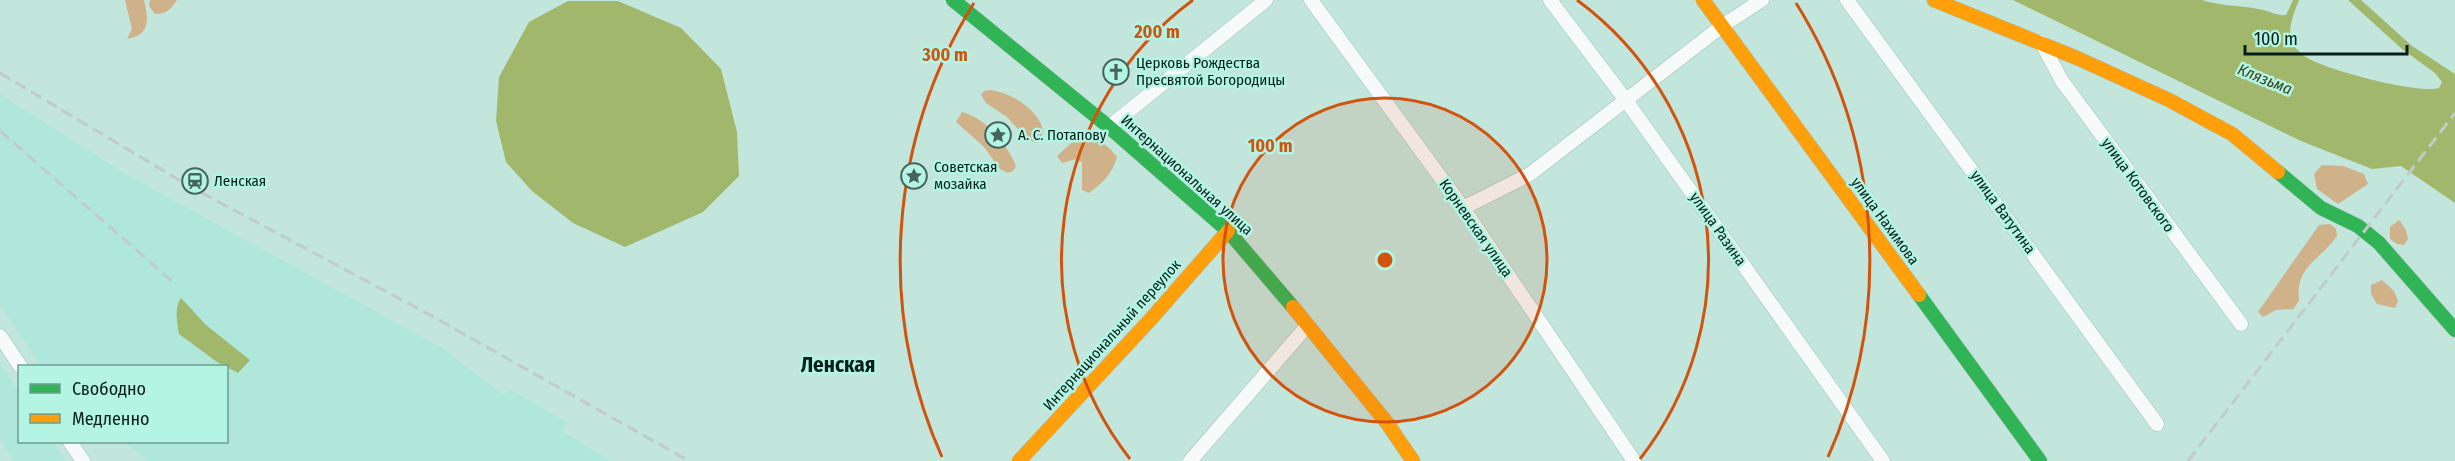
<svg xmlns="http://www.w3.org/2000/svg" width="2455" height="461" font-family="'Fira Sans Condensed',sans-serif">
<rect width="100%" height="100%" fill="#c2e5dc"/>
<!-- built -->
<g fill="#afe8da">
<path d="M0 94 127 175 444 349 503 395 509 389 567 422 562 431 611 461H148L124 442H226V366H41L0 305Z"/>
<path d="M0 363 19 392 20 442H53L66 461H14L13 459 0 439Z"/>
</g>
<!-- forest -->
<g fill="#cfb28a">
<path d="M125 0H144C149 20 150 35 127 39L132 29Z"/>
<path d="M150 0H177C171 9 166 14 155 14L149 6Z"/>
<path d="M989 90C1007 91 1033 106 1041 124 1043 128 1042 133 1042 138L1037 143 1028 140 1007 117 986 103 981 95 984 91Z"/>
<path d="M962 112C986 118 1007 144 1016 166L1013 171 1008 173 1000 169 984 147 956 122Z"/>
<path d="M1080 135C1096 139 1107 143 1117 157 1112 174 1103 183 1089 193L1082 190V162L1076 159 1062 163 1057 156Z"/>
<path d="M2322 165 2343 166 2364 174 2368 184 2338 204 2317 189 2314 174Z"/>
<path d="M2399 220 2406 230 2408 239 2404 245 2397 244 2390 239V227Z"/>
<path d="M2330 224 2336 229 2337 236C2321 260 2295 265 2299 301L2293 309 2276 310 2263 317 2258 312 2319 225Z"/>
<path d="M2382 280 2394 291 2398 301 2395 308 2377 304 2371 294V285Z"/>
</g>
<!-- water -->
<g fill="#a1b76c">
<path d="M2013 0H2202C2223 7 2243 5 2263 10 2271 12 2278 16 2286 15L2293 0H2299C2294 13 2286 30 2293 44 2295 48 2302 55 2306 57 2326 70 2416 94 2439 88L2442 82 2435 73 2402 49 2348 0H2361L2412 46 2455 74V203L2401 166 2372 169 2301 141Z"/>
<path d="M568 1H618L681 28 721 69 737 132 739 176 703 212 625 247 573 223 532 191 506 162 496 121 499 77 529 22Z"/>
<path d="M181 298 206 325 250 360 238 373 217 362 179 334C177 322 174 308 181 298Z"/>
</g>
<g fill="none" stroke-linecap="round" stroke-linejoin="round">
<!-- street casing -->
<g stroke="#a3bfb8" stroke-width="15">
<g id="street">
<path d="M1311 0 1463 208 1634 461"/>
<path d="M1550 0 1625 99 1883 461"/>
<path d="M1847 0 2157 424"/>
<path d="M2041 42 2062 81 2241 324"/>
<path d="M1109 127 1266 0"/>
<path d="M1463 208 1530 174 1722 26 1762 0"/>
<path d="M0 336 20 366"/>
<path d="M70 442 83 461"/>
<path d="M1190 461 1308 325"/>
</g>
</g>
<!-- fast casing -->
<g stroke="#a3bfb8" stroke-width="15">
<g id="fast">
<path d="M953 0 1109 127 1228 231 1293 307"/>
<path d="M2278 172 2321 208 2358 226 2379 243 2455 330"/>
<path d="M1919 295 2040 461"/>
</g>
</g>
<!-- slow casing -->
<g stroke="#a3bfb8" stroke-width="15">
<g id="slow">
<path d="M1703 0 1919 295"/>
<path d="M1934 0 2077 58 2169 100 2232 134 2278 172"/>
<path d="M1293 307 1387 423 1413 461"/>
<path d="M1019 461 1150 320 1228 231"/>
</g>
</g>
<!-- street -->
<use href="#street" stroke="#f6fbfa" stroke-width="14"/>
<!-- fast -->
<use href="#fast" stroke="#30b455" stroke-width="14"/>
<!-- slow -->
<use href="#slow" stroke="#ff9f0a" stroke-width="14"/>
<!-- rail -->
<g stroke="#c1ccc8" stroke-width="3" stroke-dasharray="12 6" stroke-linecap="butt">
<path d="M0 73 189 186 430 315 689 461"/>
<path d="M0 131 173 282"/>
<path d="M2188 461 2455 113"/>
</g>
</g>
<!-- distance rings -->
<circle cx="1385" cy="260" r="162" fill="#d1530d" fill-opacity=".12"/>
<g fill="none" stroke="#d1530d" stroke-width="3">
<circle cx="1385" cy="260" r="162"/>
<path d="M1130 459A323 323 0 0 1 1193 0M1577 0A323 323 0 0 1 1640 459"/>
<path d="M942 457A485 485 0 0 1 974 3M1796 3A485 485 0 0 1 1828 457"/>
</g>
<!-- icons -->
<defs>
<g id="church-ring" transform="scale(1.35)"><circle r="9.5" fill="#b3f4e3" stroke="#46645d" stroke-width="1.5"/><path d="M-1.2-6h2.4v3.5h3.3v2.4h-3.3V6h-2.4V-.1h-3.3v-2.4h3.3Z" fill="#46645d"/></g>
<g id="sight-ring" transform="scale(1.35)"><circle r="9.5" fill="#b3f4e3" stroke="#46645d" stroke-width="1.5"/><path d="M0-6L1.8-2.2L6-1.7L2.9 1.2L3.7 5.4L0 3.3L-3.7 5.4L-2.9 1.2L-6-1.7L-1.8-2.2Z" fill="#46645d"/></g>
<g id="station-ring" transform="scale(1.35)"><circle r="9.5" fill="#b3f4e3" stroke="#46645d" stroke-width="1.5"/><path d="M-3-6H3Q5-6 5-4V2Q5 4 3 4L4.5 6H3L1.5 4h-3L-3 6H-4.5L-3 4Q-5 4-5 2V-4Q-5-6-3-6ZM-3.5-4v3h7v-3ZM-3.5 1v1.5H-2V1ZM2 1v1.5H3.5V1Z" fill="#46645d"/></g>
</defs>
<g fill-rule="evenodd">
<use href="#church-ring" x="1116" y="72"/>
<use href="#sight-ring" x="998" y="135"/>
<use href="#sight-ring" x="914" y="176"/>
<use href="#station-ring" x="195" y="181"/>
</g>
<g text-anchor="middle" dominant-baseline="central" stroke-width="5" stroke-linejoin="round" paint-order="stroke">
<!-- poi labels -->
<g font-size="15" fill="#041f19" stroke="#b3f4e3" text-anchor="start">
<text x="1136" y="63">Церковь Рождества<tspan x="1136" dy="17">Пресвятой Богородицы</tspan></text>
<text x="1018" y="135">А. С. Потапову</text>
<text x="934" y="167">Советская<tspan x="934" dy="17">мозайка</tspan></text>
<text x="214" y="181">Ленская</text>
</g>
<!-- street labels -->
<g font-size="15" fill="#041f19" stroke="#b3f4e3">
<text transform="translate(1187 175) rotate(42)">Интернациональная улица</text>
<text transform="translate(2138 185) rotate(54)">улица Котовского</text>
<text transform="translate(2003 212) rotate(54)">улица Ватутина</text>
<text transform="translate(1885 221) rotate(54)">улица Нахимова</text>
<text transform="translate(1476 228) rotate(55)">Корневская улица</text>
<text transform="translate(1718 229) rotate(55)">улица Разина</text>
<text transform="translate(1112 335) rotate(-48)">Интернациональный переулок</text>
</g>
<!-- water labels -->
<g font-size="16" font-style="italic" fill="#3b4218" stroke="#b3f4e3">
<text transform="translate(2265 79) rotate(22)">Клязьма</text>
</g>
<!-- district labels -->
<g font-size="21" font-weight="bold" fill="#041f19" stroke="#b3f4e3">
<text x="838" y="365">Ленская</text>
</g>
</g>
<circle cx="1385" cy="260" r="9" fill="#d1530d" stroke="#b3f4e3" stroke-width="3"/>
<g font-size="18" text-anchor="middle" font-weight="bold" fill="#d1530d" stroke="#b3f4e3" stroke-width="5" stroke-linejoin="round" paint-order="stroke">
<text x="1157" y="38">200 m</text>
<text x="945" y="61">300 m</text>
<text x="1270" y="152">100 m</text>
</g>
<!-- legend -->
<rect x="18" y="365" width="210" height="78" fill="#b3f4e3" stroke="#6d9f92" stroke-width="1.5"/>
<rect x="30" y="384" width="30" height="9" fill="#30b455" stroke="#6d9f92" stroke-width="1.5"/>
<text x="72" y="395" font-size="18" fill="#041f19">Свободно</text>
<rect x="30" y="414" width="30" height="9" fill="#ff9f0a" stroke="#6d9f92" stroke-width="1.5"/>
<text x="72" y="425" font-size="18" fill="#041f19">Медленно</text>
<!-- scale -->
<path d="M2245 45v9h162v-9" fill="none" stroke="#041f19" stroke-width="3"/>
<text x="2254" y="45" font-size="18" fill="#041f19" stroke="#b3f4e3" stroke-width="4.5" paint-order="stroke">100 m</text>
</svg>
